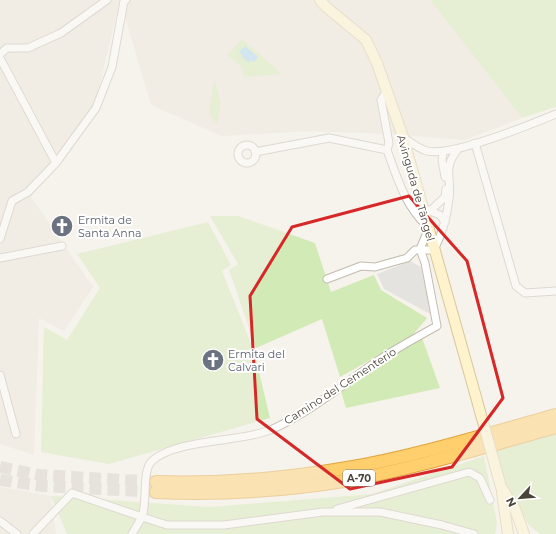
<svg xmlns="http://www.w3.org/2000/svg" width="556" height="534" font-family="Montserrat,sans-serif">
<rect width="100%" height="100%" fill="#f6f3ec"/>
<!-- residential -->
<g fill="#eae5da">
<path d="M0 0H120L95 104 31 197 93 287 64 331 39 318 34 455 0 444Z"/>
<path d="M120 0H430L522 118 465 140 389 134 309 131 222 136 151 105Z"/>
<path d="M0 487 51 496 56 534H0Z"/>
</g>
<!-- green -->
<g fill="#d2eab5">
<path d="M430 0H556V107L522 118Z"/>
<path d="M242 39 282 74 244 77 242 67 227 55Z"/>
<path d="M215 81 221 104 217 124 209 115 213 83Z"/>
<path d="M210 216H238L315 243 331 292 374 275 381 290 427 318 411 337 340 377 322 319 256 348 229 270 238 264Z"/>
<path d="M208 222 231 265 222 271 254 351 270 418 109 464 41 452 44 327 67 340 100 288 77 254Z"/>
<path d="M421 335 440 388 346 408 340 388Z"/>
<path d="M556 432V534H540L528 524 507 485 502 482 494 448Z"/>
<path d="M484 456 497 523 495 534H67L51 496 210 507 372 494Z"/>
</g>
<!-- parking -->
<path fill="#e5e3e0" d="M410 261 421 267 427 295 431 298 434 316 384 289 377 274Z"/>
<!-- water -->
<path fill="#a9d4f2" d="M245 46 258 57 254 62 251 60 249 63 241 56 242 55 239 52Z"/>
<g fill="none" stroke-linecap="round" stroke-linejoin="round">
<!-- highway-tunnel -->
<g stroke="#d4d0c8" stroke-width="12" stroke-dasharray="12 6" stroke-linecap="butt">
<path d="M0 467 39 475 156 482"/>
<path d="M0 480 43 486 156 492"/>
</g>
<!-- street casing -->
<g stroke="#c2bbae" stroke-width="9">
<g id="street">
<path d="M0 54 7 48H28L61 33 107 0"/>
<path d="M0 58 56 163"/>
<path d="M387 91 381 100 389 143 387 150C397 177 405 206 427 226"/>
<path d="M403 137C410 142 419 149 427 151 452 157 529 125 556 114"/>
<path d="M475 143 516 286 525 293 556 291"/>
<circle cx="247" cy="154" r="9"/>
<path d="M255 152 329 138 387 150"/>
<path d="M443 153 442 160 445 177"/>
<path d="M428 210 440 215 445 222"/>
<path d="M431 210 445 197 446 189"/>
<path d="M0 239 12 201 28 192 56 163 96 108 112 67 124 1 126 0"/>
<path d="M420 249 428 230"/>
<path d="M0 258 62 246"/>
<path d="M327 279 361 266 375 267 407 258 415 250H434C442 234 447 217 449 199 452 176 442 169 458 149"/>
<path d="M0 375 16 434"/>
<path d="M337 509 469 472 480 478 490 500"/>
<path d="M0 521 17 534"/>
<path d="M33 534 72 493 142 517C148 501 141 469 153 460 180 438 243 443 275 428 313 410 345 383 379 360 397 348 417 337 437 326L425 263 420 249"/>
<path d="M132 534 142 517 167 525H224L323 512H380L442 525 474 534"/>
</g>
</g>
<!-- secondary casing -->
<g stroke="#d6c79b" stroke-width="12">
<g id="secondary">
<path d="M320 0 325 6 366 40 377 63 403 137 476 397"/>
<path d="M501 487 515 509 524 534"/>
<path d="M502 493 508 534"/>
</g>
</g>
<!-- highway casing -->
<g stroke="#e0a43c" stroke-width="14">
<g id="highway">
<path d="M156 482C220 484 284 479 347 468 417 456 487 434 556 415"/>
<path d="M156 492C219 495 281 491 344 481 415 469 486 446 556 427"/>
</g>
</g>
<!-- street -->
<use href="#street" stroke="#fff" stroke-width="7"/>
<!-- secondary -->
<use href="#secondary" stroke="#fff3cd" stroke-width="10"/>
<!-- highway -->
<use href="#highway" stroke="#ffcf6e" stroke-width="12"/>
<!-- secondary-bridge casing -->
<g stroke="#d6c79b" stroke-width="12" stroke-linecap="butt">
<path id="secondary-bridge" d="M476 397 501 487"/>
</g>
<!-- secondary-bridge -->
<use href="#secondary-bridge" stroke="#fff3cd" stroke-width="10"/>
</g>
<!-- marked area -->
<path d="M0 0H556V534H0ZM409 196 467 261 503 398 452 467 350 489 257 419 250 296 292 227Z" fill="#f6f3ec" fill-opacity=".55" fill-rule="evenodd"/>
<path fill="none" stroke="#d62828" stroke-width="3" stroke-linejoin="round" d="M409 196 467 261 503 398 452 467 350 489 257 419 250 296 292 227Z"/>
<!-- icons -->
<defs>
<g id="church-disc" transform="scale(1.15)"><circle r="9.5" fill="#6b7280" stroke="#fff"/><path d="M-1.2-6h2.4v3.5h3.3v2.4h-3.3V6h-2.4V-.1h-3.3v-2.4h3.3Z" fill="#fff"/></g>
</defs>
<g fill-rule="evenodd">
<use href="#church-disc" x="62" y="226"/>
<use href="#church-disc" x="213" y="360"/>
</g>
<g text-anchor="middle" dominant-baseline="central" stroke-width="4" stroke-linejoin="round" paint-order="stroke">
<!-- shield labels -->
<rect fill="#fff" stroke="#817c74" stroke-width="1" x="343" y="470" width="32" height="16" rx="3"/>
<g font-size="10" font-weight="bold" fill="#4b4439">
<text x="359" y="478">A-70</text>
</g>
<!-- street labels -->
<g font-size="11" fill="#4b4439" stroke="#fff">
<text transform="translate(416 188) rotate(74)">Avinguda de Tàngel</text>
<text transform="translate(340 386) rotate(-33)">Camino del Cementerio</text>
</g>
<!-- worship labels -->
<g font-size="11" fill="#5b616d" stroke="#fff" text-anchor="start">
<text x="78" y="220">Ermita de<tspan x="78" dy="13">Santa Anna</tspan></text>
<text x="228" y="354">Ermita del<tspan x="228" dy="13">Calvari</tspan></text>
</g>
</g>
<!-- north arrow -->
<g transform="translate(520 498) rotate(244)" stroke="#ffffff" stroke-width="3" paint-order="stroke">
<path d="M0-3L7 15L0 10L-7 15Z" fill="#4b4439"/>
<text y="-6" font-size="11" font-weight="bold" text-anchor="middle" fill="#4b4439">N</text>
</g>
</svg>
